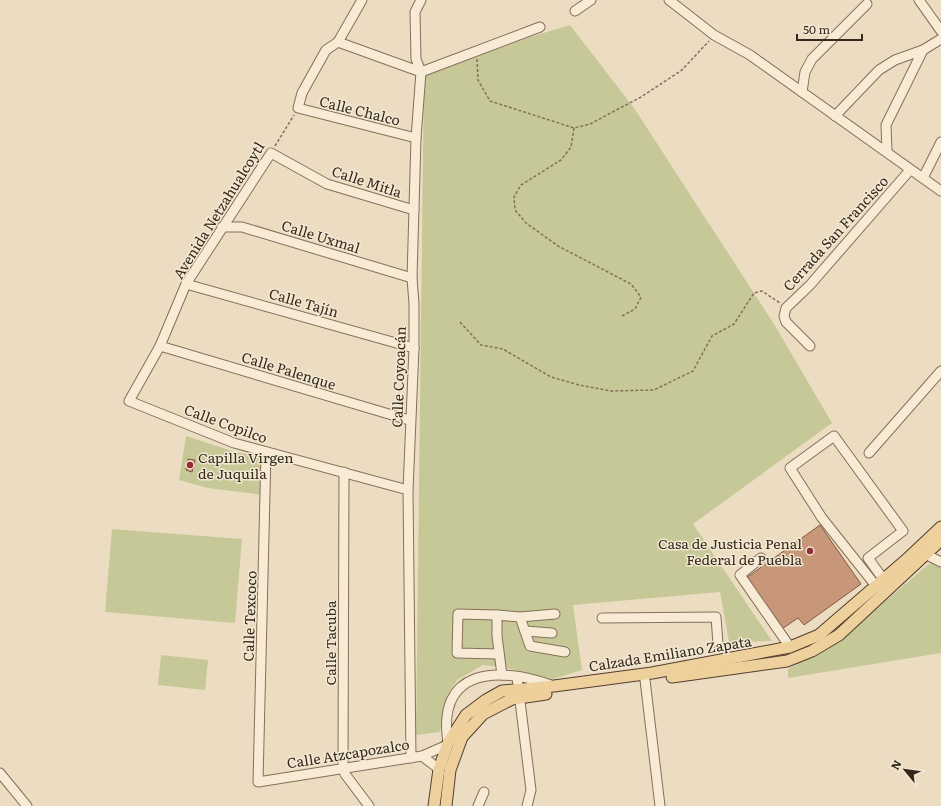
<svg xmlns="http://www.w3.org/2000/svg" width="941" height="806" font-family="Literata,serif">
<rect width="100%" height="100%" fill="#ecddc2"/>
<!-- green -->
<g fill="#c6c997" fill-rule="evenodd">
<path d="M570 25 634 108 774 324 832 423 693 524 772 641 729 642 720 592 573 605 582 670 553 679 506 668 483 665 457 680 446 698 440 732 416 735 424 69Z"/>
<path d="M186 436 235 452 263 457V495L208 488 179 480ZM188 459 195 460 192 472 186 470Z"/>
<path d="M112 529 242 539 235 623 105 612Z"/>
<path d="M930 563 941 568V653L788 678V669L842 638Z"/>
<path d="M161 655 208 660 205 690 158 685Z"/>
</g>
<!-- building -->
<g fill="#c8977a" stroke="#835842">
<path d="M188 459 195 460 192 472 186 470Z"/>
<path d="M820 525 861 584 804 625 798 618 782 629 746 578Z"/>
</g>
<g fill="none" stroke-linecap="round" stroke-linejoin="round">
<!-- minor casing -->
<g stroke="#856f5a" stroke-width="11">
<g id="minor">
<path d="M362 0 338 42 326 50 302 93 298 108 416 138"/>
<path d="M669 0 714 35 750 55 941 191"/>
<path d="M919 0 941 31"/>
<path d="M575 11 591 0"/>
<path d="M338 42 421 72"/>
<path d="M421 72 540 27"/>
<path d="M802 92 805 72 812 59 867 4"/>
<path d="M835 116 879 70 895 60 923 50"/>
<path d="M887 151 886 125 923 50 941 39"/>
<path d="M923 178 941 142"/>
<path d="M222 227H242L412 278"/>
<path d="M186 284 414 348"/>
<path d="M160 346 409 420"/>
<path d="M810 346 786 322 784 316 786 308 810 285 910 170"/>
<path d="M266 452 258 782 422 756 447 745"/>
<path d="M869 453 941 371"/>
<path d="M344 472 343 768 345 774 369 806"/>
<path d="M408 490 234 443 129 401 160 346 186 284 271 153 327 184 414 210"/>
<path d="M927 555 941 562"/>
<path d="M761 558 740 575 790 647"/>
<path d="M876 586 822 518 790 468 834 436 903 531 868 558 884 580"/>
<path d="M497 615 458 614 457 653 499 654"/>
<path d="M520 617 530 646 565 652"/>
<path d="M602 618 716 617 718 644"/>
<path d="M525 631 552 633"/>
<path d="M502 675 497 636V615L520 617 555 614"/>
<path d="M517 677 531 790 527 806"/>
<path d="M645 680 660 806"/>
<path d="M448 743C436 668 498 666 551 685"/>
<path d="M422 756 439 769"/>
<path d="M411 758 408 490 414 348V304L412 278 416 138 421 72 416 59 415 12 421 0"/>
<path d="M0 773 27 806"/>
<path d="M478 806 484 792"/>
</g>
</g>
<!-- major casing -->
<g stroke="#523e2f" stroke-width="13">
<g id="major">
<path d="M672 677 787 661 812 651 839 635 941 540"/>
<path d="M434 806 439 769 448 743 466 715 486 700 502 691 554 686 652 673 790 647 819 635 906 560 941 527"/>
<path d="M446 806 450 770 462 737 483 714 512 699 546 694"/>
</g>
</g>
<!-- path -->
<g stroke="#856f5a" stroke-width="1.5" stroke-dasharray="3 2" stroke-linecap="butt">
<path d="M477 59 478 80 490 101 574 128 590 124 641 97 682 70 709 41"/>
<path d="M574 128 571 147 561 160 521 185 514 197 515 210 526 223 558 246 631 284 641 297 635 309 622 316"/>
<path d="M275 146 294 115"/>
<path d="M460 322 481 345 503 349 551 377 579 385 611 391 654 390 693 371 712 336 734 324 754 293 762 291 780 303"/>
</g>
<!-- minor -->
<use href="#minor" stroke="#f7ebd5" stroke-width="9"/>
<!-- major -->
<use href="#major" stroke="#edd09c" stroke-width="11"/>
</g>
<!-- markers -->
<g fill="#912d33" stroke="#f3e8d2" stroke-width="1.5">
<circle cx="190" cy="465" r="4"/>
<circle cx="810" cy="551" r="4"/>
</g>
<g text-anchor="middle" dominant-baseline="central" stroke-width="3" stroke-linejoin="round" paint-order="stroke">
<!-- street labels -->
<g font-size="14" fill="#35281e" stroke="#f3e8d2">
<text transform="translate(360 110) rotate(14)">Calle Chalco</text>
<text transform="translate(367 181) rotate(18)">Calle Mitla</text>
<text transform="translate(218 210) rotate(-58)">Avenida Netzahualcoytl</text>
<text transform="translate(835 233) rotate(-48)">Cerrada San Francisco</text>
<text transform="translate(321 236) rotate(17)">Calle Uxmal</text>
<text transform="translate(304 302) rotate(16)">Calle Tajín</text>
<text transform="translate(289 370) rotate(17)">Calle Palenque</text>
<text transform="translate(398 377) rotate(-88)">Calle Coyoacán</text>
<text transform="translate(226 423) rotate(20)">Calle Copilco</text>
<text transform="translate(249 616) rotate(-88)">Calle Texcoco</text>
<text transform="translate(330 643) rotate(-90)">Calle Tacuba</text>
<text transform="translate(670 653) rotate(-9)">Calzada Emiliano Zapata</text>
<text transform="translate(348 753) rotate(-9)">Calle Atzcapozalco</text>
</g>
<!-- poi labels -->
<g font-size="14" fill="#35281e" stroke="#f3e8d2" text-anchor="start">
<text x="198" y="457">Capilla Virgen<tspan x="198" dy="16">de Juquila</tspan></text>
<text x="802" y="543" text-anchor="end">Casa de Justicia Penal<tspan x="802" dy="16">Federal de Puebla</tspan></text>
</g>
</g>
<!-- north arrow -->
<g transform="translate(905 770) rotate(299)" stroke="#f3e8d2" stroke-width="3" paint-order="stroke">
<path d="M0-3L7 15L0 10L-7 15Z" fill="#35281e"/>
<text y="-6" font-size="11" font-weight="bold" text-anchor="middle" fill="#35281e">N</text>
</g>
<!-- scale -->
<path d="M797 34v6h65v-6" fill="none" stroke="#35281e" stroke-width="2"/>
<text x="803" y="34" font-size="12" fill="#35281e" stroke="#f3e8d2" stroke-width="3" paint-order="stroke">50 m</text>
</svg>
